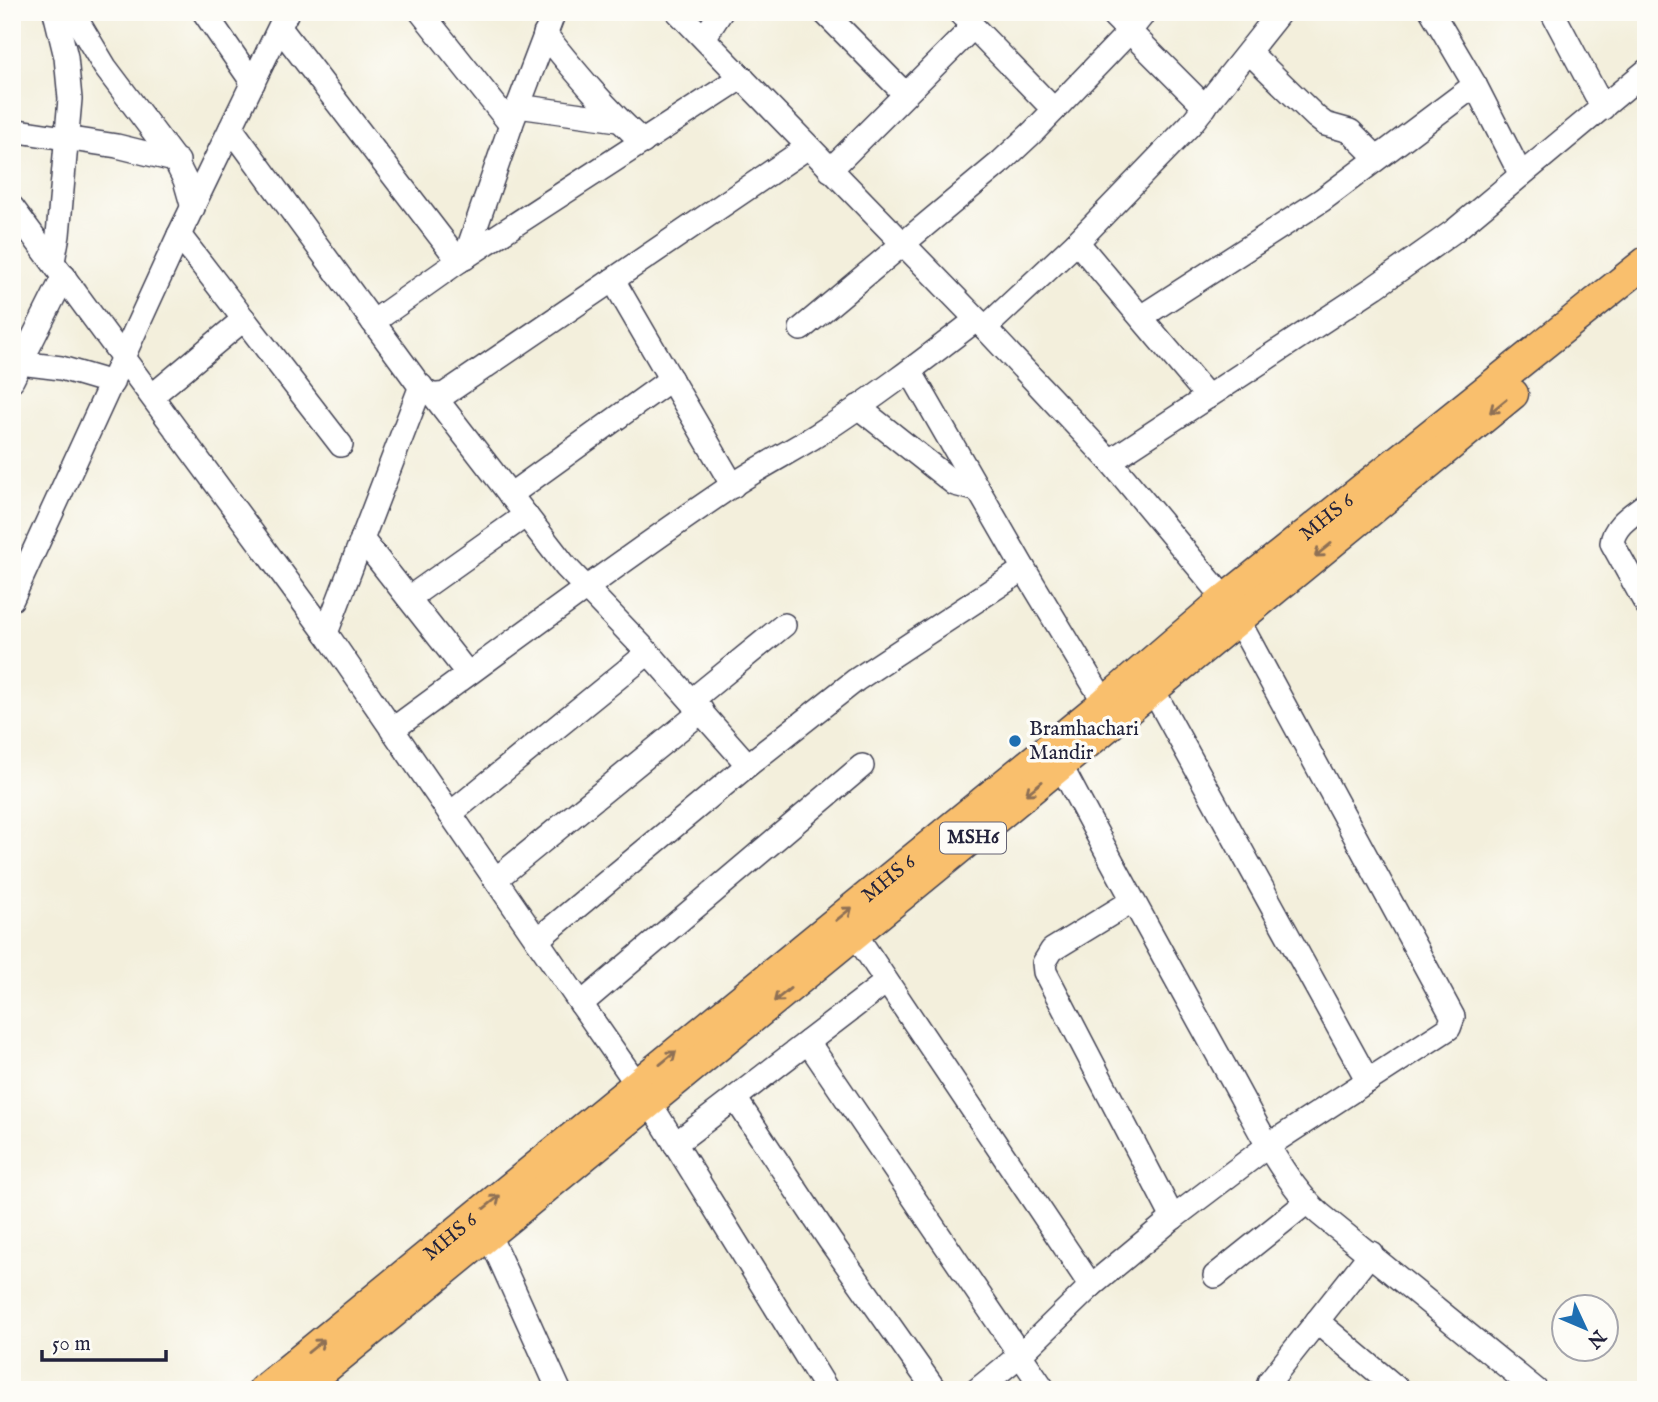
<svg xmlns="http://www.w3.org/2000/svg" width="1658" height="1402" font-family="'IM FELL English',serif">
<rect width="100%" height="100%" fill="#fdfcf7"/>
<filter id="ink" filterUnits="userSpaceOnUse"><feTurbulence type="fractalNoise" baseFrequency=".0143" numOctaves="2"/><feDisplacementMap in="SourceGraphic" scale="14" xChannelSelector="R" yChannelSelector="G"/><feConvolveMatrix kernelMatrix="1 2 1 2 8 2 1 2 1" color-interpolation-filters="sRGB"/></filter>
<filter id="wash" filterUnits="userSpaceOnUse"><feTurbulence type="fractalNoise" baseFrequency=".00686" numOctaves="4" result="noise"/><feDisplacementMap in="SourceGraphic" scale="28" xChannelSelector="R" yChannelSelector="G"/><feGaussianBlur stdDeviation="1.57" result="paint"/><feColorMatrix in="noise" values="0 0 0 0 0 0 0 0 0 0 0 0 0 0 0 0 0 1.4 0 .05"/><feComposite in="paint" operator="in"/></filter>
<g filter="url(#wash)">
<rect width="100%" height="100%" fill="#f3efdc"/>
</g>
<g filter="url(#ink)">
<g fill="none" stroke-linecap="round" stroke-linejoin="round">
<!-- minor casing -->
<g stroke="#414153" stroke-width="26">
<g id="minor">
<path d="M72 12 105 67 175 160 185 180 193 208"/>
<path d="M204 12 253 83"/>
<path d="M421 12 511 125"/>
<path d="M678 12 985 328 1110 461 1225 599 1238 620 1453 1017 1449 1028 1443 1032 1269 1145 1173 1218 1091 1286 1020 1355 977 1390"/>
<path d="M824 12 905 94"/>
<path d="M959 12 1054 110"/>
<path d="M1110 12 1205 107"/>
<path d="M1432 12 1475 85 1521 175"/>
<path d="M1552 12 1603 108"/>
<path d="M280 28 459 261 742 77"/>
<path d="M545 34C576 73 606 109 643 142"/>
<path d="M704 38 721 12"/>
<path d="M1249 52 1316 117 1325 124 1350 131 1377 158"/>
<path d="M518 106 618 120"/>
<path d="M231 128 417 382C427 394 431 397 445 394L808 147"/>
<path d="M12 130 117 146 178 161"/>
<path d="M830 170 973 27"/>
<path d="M12 207 326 633 581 1004 650 1103 827 1390"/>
<path d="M179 235 341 445"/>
<path d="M1077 242 1208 397"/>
<path d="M465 258 511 125 554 12"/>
<path d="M53 261 58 235 70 99 66 57 55 12"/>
<path d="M613 280 733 486"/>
<path d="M1141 317 1322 200 1475 85"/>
<path d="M373 322 459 261"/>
<path d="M985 328 1077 242 1190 125 1280 12"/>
<path d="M801 329 1002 161 1033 132 1129 32 1145 12"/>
<path d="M12 362 61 368 112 383"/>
<path d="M910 371 1024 569 1112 715"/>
<path d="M12 380 64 276"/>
<path d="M152 396 244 319"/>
<path d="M434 396 566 567 656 661 748 765"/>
<path d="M858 407 955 484 978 490"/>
<path d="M1110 461 1375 287 1454 231 1646 71"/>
<path d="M510 495 671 379"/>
<path d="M1646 504C1632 515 1614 525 1612 543L1646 604"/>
<path d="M362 539 468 674"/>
<path d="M409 598 526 515"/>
<path d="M12 599 179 235 287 12"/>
<path d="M326 633 421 386"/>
<path d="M1153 690 1368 1081"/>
<path d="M692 700 784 625"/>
<path d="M392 730C504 648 615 565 730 487 758 468 788 453 817 435 872 400 924 360 976 320"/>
<path d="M1061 766C1115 869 1171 970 1227 1071 1252 1115 1282 1181 1320 1214L1536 1390"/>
<path d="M450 814 648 653"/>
<path d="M496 879 702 711"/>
<path d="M1132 901 1052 950 1044 963 1045 972 1173 1218"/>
<path d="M855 934 1091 1286"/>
<path d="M537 940 748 765 856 680 1024 569"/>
<path d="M581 1004 862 766"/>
<path d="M808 1042 1044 1390"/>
<path d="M735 1098 830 1241 935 1390"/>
<path d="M675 1144 886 982"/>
<path d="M489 1235 559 1390"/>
<path d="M1215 1276 1307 1202"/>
<path d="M1317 1321 1399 1390"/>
<path d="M1268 1390 1269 1382 1371 1253"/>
</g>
</g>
<!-- major casing -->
<g stroke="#414153" stroke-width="33">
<g id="major">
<path id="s1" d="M263 1390 1105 702 1225 599 1646 262"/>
<path d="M299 1390 1513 394"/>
</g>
</g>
<!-- minor -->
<use href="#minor" stroke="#fff" stroke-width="23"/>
<!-- major -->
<use href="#major" stroke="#f9bf6d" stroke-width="30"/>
</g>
<!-- one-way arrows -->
<defs><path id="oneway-shaft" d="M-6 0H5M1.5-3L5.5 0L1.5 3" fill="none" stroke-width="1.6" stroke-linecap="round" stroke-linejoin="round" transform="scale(1.75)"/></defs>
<g stroke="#8e7054">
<use href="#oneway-shaft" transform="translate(1498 406) rotate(141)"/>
<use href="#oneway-shaft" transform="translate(1323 550) rotate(141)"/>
<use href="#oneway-shaft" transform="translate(1034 788) rotate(141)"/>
<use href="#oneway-shaft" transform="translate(844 914) rotate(-39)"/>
<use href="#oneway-shaft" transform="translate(782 995) rotate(141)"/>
<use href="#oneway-shaft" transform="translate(668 1058) rotate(-39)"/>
<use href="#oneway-shaft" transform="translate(492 1202) rotate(-39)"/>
<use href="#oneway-shaft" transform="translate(316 1346) rotate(-39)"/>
</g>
</g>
<!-- markers -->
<circle fill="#1f6fb2" stroke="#fdfcf7" stroke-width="2.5" cx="1015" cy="741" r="7"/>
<g text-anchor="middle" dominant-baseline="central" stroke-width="7" stroke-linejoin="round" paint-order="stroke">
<!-- shield labels -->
<rect fill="#fdfcf7" stroke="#646373" stroke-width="2" x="940" y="822.5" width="66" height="31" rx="5"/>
<g font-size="19" font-weight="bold" fill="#22223b">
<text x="973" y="838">MSH6</text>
</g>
<!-- street labels -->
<g font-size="21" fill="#22223b" stroke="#fdfcf7">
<text stroke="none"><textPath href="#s1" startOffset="1376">MHS 6</textPath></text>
<text stroke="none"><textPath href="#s1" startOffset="808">MHS 6</textPath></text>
<text stroke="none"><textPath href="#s1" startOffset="242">MHS 6</textPath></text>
</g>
<!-- poi labels -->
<g font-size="21" fill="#22223b" stroke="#fdfcf7" text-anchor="start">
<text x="1029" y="729">Bramhachari<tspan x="1029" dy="24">Mandir</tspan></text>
</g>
</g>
<!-- margin -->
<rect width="1658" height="1402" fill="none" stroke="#fdfcf7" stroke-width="42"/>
<!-- north arrow -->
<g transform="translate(1585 1328) rotate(134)"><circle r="33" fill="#fdfcf7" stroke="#a5a5ac" stroke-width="2"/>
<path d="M0-5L12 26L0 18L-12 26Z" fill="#1f6fb2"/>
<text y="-10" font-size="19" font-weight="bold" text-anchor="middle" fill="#22223b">N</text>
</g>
<!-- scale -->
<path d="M42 1350v10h124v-10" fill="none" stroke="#22223b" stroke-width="3.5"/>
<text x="52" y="1350" font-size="21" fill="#22223b" stroke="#fdfcf7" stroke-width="5" paint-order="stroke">50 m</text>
</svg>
